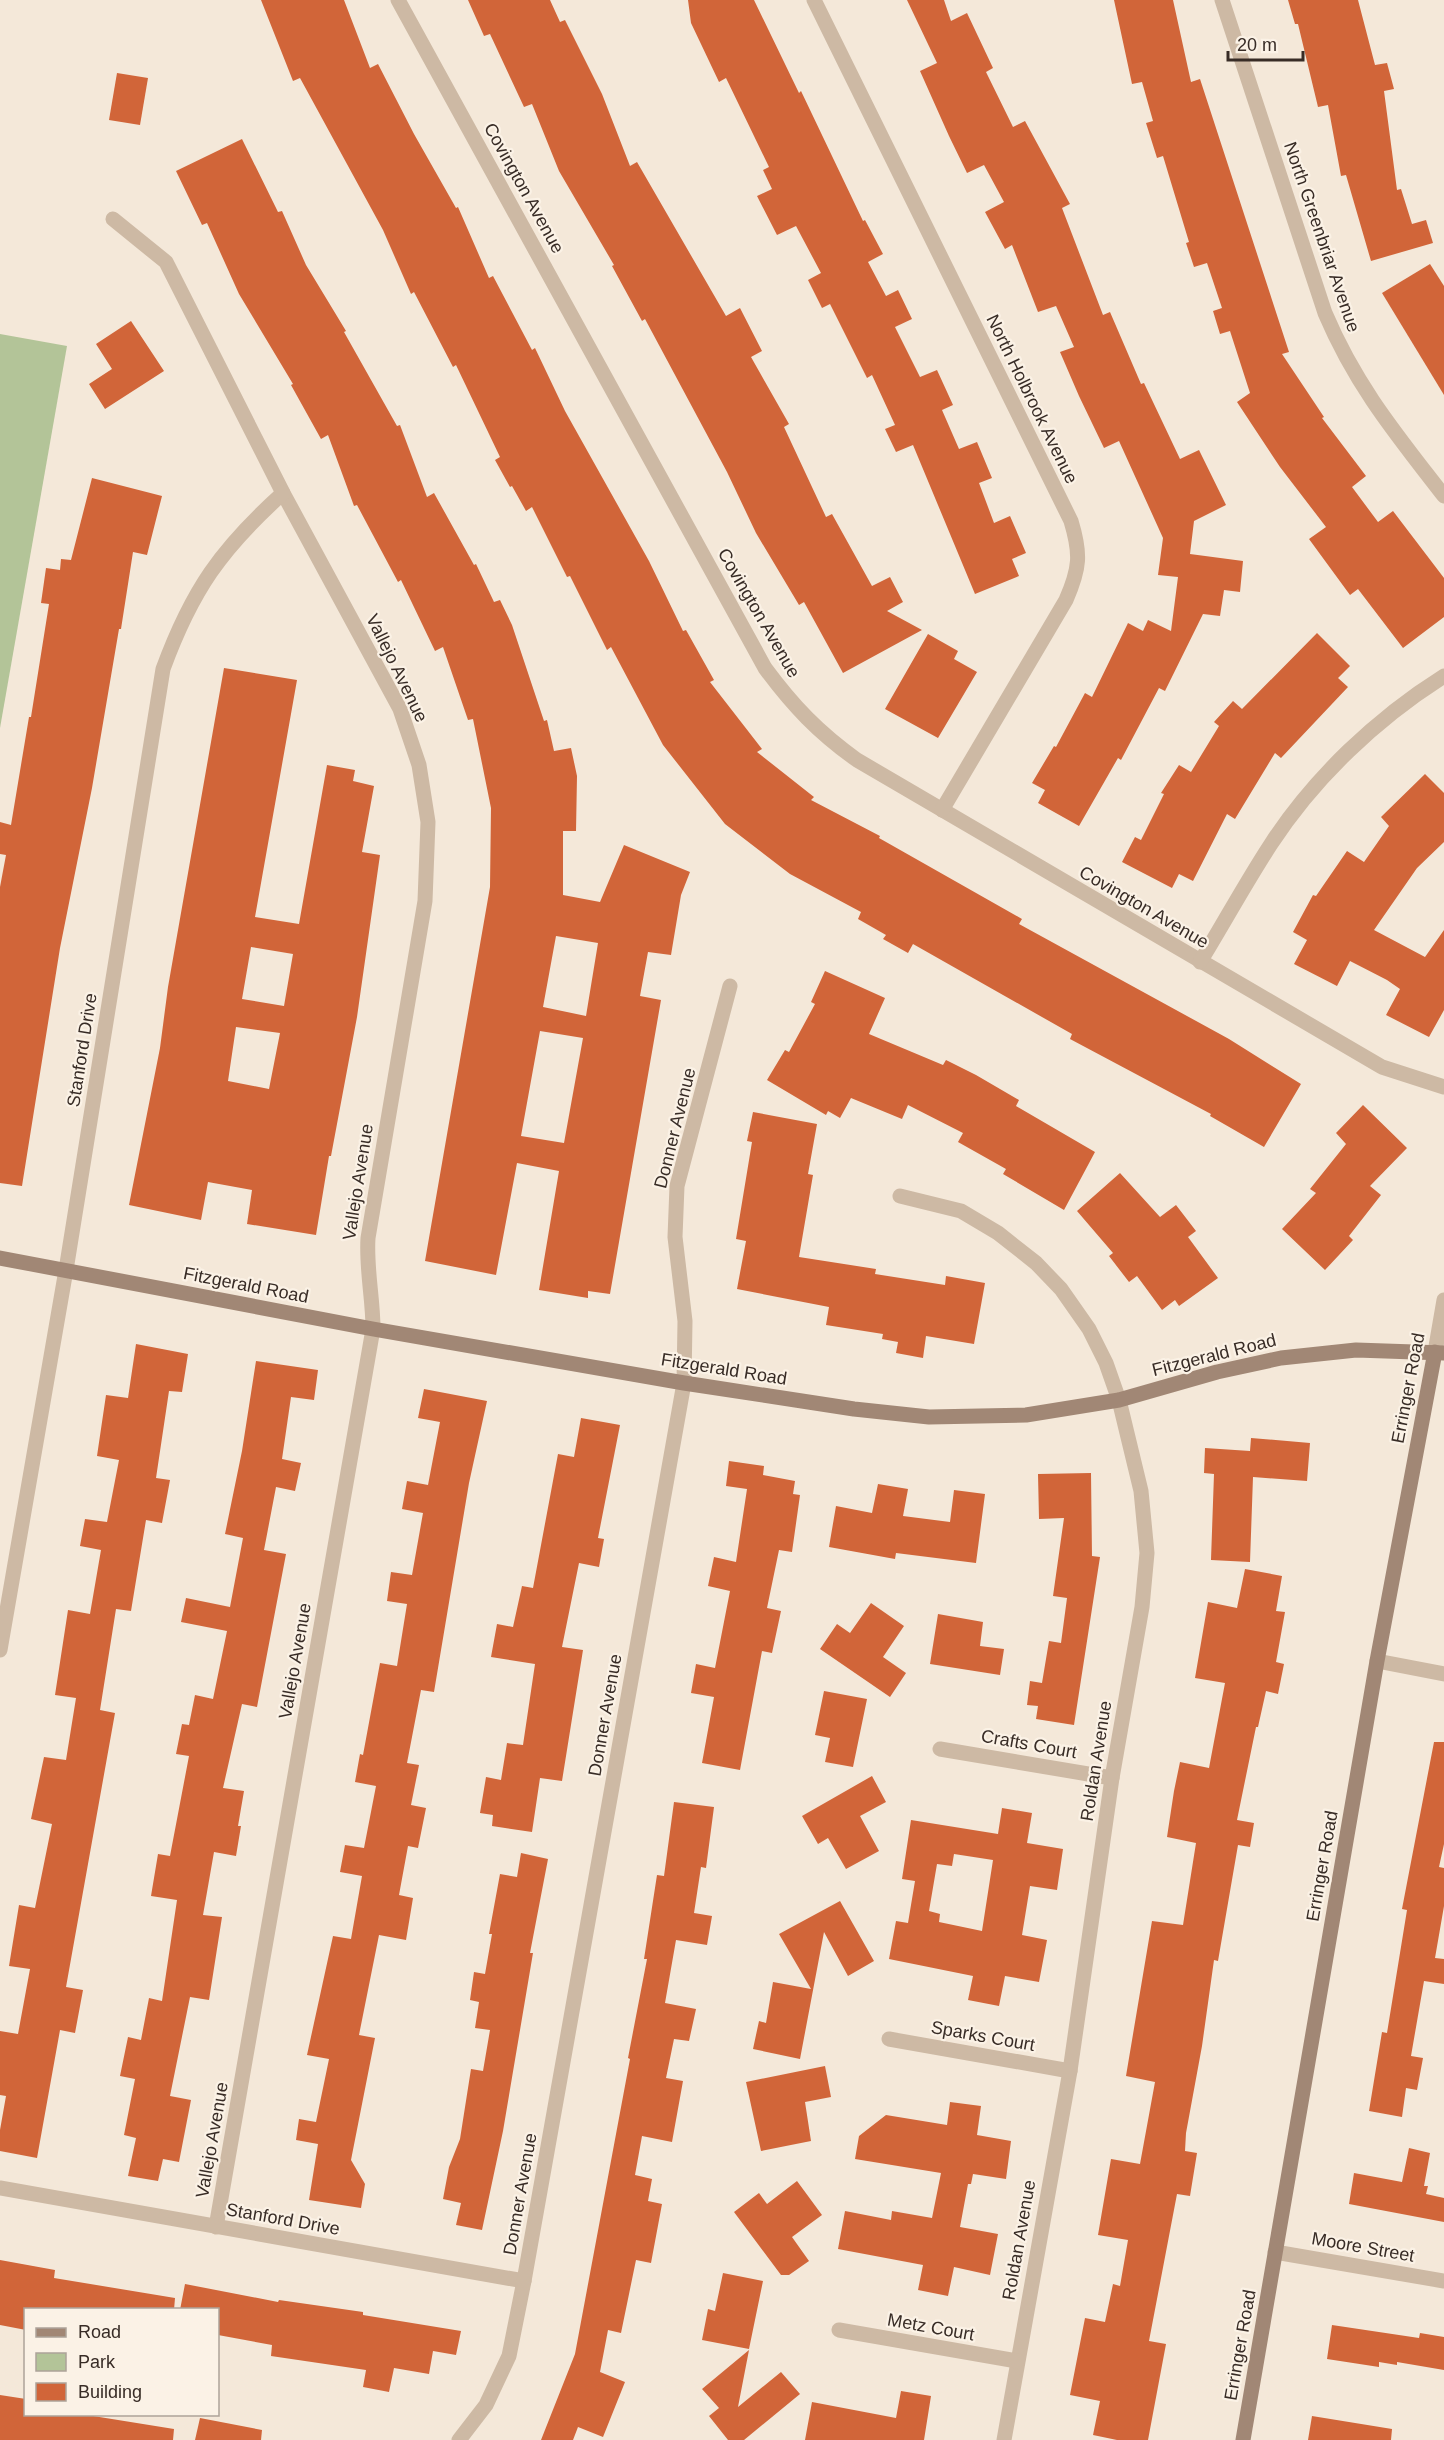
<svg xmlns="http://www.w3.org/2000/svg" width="1444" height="2440" font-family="Helvetica,sans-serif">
<rect width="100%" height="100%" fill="#f4e8d9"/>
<!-- green -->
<path fill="#b3c498" d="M0 334 67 346 0 728Z"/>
<!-- building -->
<g fill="#d16539" fill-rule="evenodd">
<path d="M261 0H344L370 68 378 64 414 134 456 208 458 207 489 278 493 276 532 350 535 348 565 411 649 561 683 631 686 630 714 680 710 682 762 749 757 752 814 797 811 800 880 836 879 838 1022 919 1019 924 1229 1039 1301 1084 1264 1147 1210 1116 1211 1114 1070 1039 1072 1034 913 944 908 953 883 939 886 935 858 919 861 912 790 874 725 824 663 745 611 647 607 650 570 576 567 577 532 507 526 511 512 486 510 487 495 460 500 457 456 365 453 367 414 292 411 294 383 230 300 78 293 81Z"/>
<path d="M468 0H550L560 22 565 20 602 94 630 166 637 162 726 316 740 308 762 351 751 357 789 424 784 427 826 517 832 514 872 586 890 577 903 602 887 611 922 630 843 673 804 602 799 605 756 533 727 472 645 319 642 321 612 266 614 265 559 171 532 104 524 107 490 34 484 36Z"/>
<path d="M688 0H754L799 93 801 91 863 221 865 220 883 254 868 262 886 296 898 290 912 319 895 327 920 377 937 370 953 405 942 410 959 449 977 442 992 478 979 483 994 523 1010 516 1026 553 1012 559 1019 576 975 594 913 445 896 452 885 429 895 425 872 375 867 378 830 304 822 308 808 280 821 273 796 226 777 235 757 196 772 189 763 170 769 167 726 78 719 82 691 23Z"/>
<path d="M907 0H944L951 21 967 13 993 68 986 72 1013 127 1025 121 1070 204 1062 208 1103 315 1110 312 1141 384 1144 383 1180 459 1199 450 1226 505 1194 521 1190 554 1243 561 1240 592 1224 590 1220 616 1203 614 1165 691 1159 688 1121 760 1118 758 1079 826 1038 803 1045 790 1032 783 1054 746 1056 747 1085 693 1092 697 1128 623 1143 631 1148 620 1171 631 1178 577 1158 575 1163 538 1119 441 1104 448 1079 396 1060 352 1074 347 1056 306 1038 312 1012 245 1005 249 985 212 1004 202 984 165 967 173 949 136 920 71 937 63Z"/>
<path d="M1114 0H1173L1191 82 1200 79 1289 352 1282 354 1324 417 1322 418 1366 476 1352 487 1378 522 1393 511 1444 578V617L1403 648 1358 589 1350 595 1309 539 1326 527 1280 467 1237 402 1250 393 1230 331 1220 334 1213 311 1222 308 1207 263 1194 267 1186 243 1189 242 1163 156 1157 158 1146 123 1153 121 1142 82 1132 84Z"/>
<path d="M1288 0H1358L1375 65 1387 63 1394 89 1384 91 1397 190 1401 189 1412 224 1426 220 1433 243 1371 261 1346 175 1341 176 1328 105 1318 107 1298 24H1295Z"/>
<path d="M117 73 148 78 140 125 109 120Z"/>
<path d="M242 139 278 212 282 211 306 265 346 331 344 332 397 426 400 425 427 497 434 493 474 565 476 564 494 602 500 600 512 625 544 721 547 720 554 751 571 748 577 776 576 831H563V895L600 902 624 845 690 872 681 895 671 955 648 952 640 996 661 1000 610 1294 588 1291V1298L539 1290 559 1171 517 1163 496 1275 425 1261 490 887 491 808 473 719 468 720 443 647 435 651 401 580 398 582 357 505 354 506 328 435 321 439 291 385 293 384 239 294 207 223 202 225 176 171ZM556 936 598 943 586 1016 543 1007ZM540 1031 583 1038 564 1143 521 1136Z"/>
<path d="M1430 264 1444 286V395L1382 293Z"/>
<path d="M131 321 164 371 105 409 89 384 112 369 96 344Z"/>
<path d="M92 478 162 496 147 555 133 552 121 629H119L92 788 60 948 22 1186 0 1183V887L6 855 0 854V822L11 825 29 717H31L49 604 41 603 46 568 60 570 61 559 71 560Z"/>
<path d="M1317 633 1350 666 1338 678 1348 687 1281 758 1275 753 1235 819 1227 814 1193 881 1179 874 1172 888 1122 862 1135 837 1141 840 1164 794 1161 793 1179 765 1191 772 1219 726 1214 722 1233 701 1242 709Z"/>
<path d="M928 634 958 651 954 659 977 672 938 738 885 709Z"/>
<path d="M224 668 297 680 255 917 299 924 327 765 355 770 353 781 374 786 362 852 380 855 357 1017 331 1156H329L316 1235 247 1224 252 1190 208 1182 201 1220 129 1205 160 1048 168 987ZM251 947 293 954 284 1006 242 999ZM236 1027 280 1033 269 1089 228 1081Z"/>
<path d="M1425 774 1444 793V842L1417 868 1374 930 1425 957 1444 930V1010L1429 1037 1386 1015 1400 989 1387 980 1350 961 1337 986 1294 964 1307 940 1293 932 1313 895 1316 896 1347 851 1364 862 1389 826 1381 817Z"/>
<path d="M825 971 885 998 869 1034 943 1065 946 1060 976 1075 1019 1100 1016 1106 1095 1152 1064 1210 1003 1174 1006 1169 958 1142 963 1133 908 1105 902 1119 851 1098 840 1118 828 1111 826 1115 767 1080 785 1050 789 1052 815 1004 811 1002Z"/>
<path d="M1363 1105 1407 1148 1370 1186 1381 1195 1349 1236 1353 1240 1325 1270 1282 1229 1316 1193 1310 1189 1346 1144 1336 1133Z"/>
<path d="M753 1112 817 1124 808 1174 813 1175 799 1257 876 1269 875 1274 945 1285 946 1276 985 1283 974 1344 926 1336 923 1358 896 1353 898 1342 882 1339 883 1334 826 1325 829 1307 737 1289 746 1241 736 1239 752 1142 747 1141Z"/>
<path d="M1120 1173 1160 1217 1176 1205 1196 1231 1188 1237 1218 1278 1179 1306 1175 1300 1162 1310 1137 1276 1129 1282 1109 1256 1113 1253 1077 1211Z"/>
<path d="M136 1344 188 1354 182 1392 169 1391 156 1478 170 1480 162 1523 146 1520 131 1611 116 1609 100 1710 115 1713 66 1987 83 1990 75 2033 60 2030 37 2158 0 2151V2130L6 2096 0 2095V2031L18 2034 30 1969 9 1966 19 1905 35 1908 52 1824 31 1819 44 1757 66 1760 76 1698 55 1695 68 1610 90 1614 101 1550 80 1546 85 1519 107 1522 119 1460 97 1456 106 1395 128 1398Z"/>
<path d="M256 1361 318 1370 314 1400 291 1397 282 1459 301 1463 295 1491 276 1487 264 1550 286 1554 257 1707 242 1704 223 1788 244 1791 238 1826H241L236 1856 214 1852 203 1915 222 1917 209 2000 190 1997 170 2096 191 2100 179 2162 163 2159 158 2181 128 2176 136 2138 124 2135 135 2079 120 2076 128 2037 141 2040 149 1998 162 2001 177 1900 151 1896 158 1854 170 1856 189 1756 176 1754 182 1724 189 1725 195 1695 213 1699 227 1631 181 1622 186 1598 230 1607 243 1538 225 1534 242 1451Z"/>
<path d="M424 1389 487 1401 469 1483 434 1692 421 1690 407 1763 419 1765 411 1805 426 1808 418 1848 408 1846 399 1895 413 1898 406 1940 379 1935 359 2035 375 2038 351 2160 365 2184 361 2208 309 2200 318 2144 296 2140 299 2119 316 2122 329 2059 307 2055 333 1936 351 1939 362 1876 340 1872 345 1845 364 1848 376 1786 355 1782 360 1754 363 1755 380 1663 397 1666 407 1604 387 1601 391 1572 412 1575 423 1513 402 1509 407 1481 428 1485 440 1422 418 1418Z"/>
<path d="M581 1418 620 1425 598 1538 604 1539 599 1567 579 1563 562 1647 583 1650 562 1781 540 1778 532 1832 492 1826 493 1815 480 1813 486 1777 501 1780 507 1743 523 1745 535 1664 491 1657 497 1624 513 1627 522 1586 533 1588 558 1454 574 1457Z"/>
<path d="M1251 1438 1310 1443 1307 1481 1253 1477 1250 1562 1211 1560 1214 1474 1204 1473 1205 1448 1250 1451Z"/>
<path d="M729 1461 764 1466 763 1475 795 1481 793 1494 800 1495 792 1552 779 1550 767 1608 781 1611 772 1653 762 1651 740 1770 702 1763 714 1697 691 1693 696 1664 715 1668 730 1591 708 1586 714 1557 736 1562 747 1489 726 1486Z"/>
<path d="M1091 1473 1092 1556 1100 1557 1074 1725 1036 1719 1038 1706 1027 1705 1030 1681 1042 1683 1049 1641 1061 1643 1067 1598 1053 1596 1064 1518 1039 1519 1038 1474Z"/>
<path d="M878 1484 908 1489 903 1516 950 1522 954 1490 985 1494 976 1563 896 1553 895 1559 829 1547 836 1506 872 1513Z"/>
<path d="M1245 1569 1282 1576 1276 1611 1285 1612 1276 1662 1284 1664 1278 1694 1266 1691 1258 1727H1256L1237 1820 1254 1823 1250 1847 1238 1845 1218 1961 1214 1960 1202 2046 1186 2133 1185 2151 1197 2153 1190 2196 1177 2194 1149 2341 1166 2344 1148 2440H1117L1093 2435 1100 2401 1070 2395 1085 2318 1105 2322 1113 2284 1120 2286 1128 2240 1098 2235 1111 2159 1140 2164 1155 2082 1126 2076 1152 1921 1183 1925 1196 1843 1167 1837 1174 1791 1180 1762 1209 1768 1225 1683 1195 1678 1208 1602 1237 1608Z"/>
<path d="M871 1603 904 1626 883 1657 906 1673 890 1697 820 1649 837 1624 850 1633Z"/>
<path d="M938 1614 983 1622 980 1646 1004 1649 1000 1675 930 1664Z"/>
<path d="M824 1691 867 1699 853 1767 825 1762 830 1738 815 1735Z"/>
<path d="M1434 1742H1444V1844L1439 1867 1444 1868V1906L1435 1958 1444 1959V1984L1424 1981 1411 2056 1423 2058 1417 2090 1406 2088 1402 2117 1369 2111 1382 2032 1387 2033 1407 1910 1402 1909Z"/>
<path d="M872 1776 886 1802 860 1816 879 1851 846 1869 828 1838 818 1844 802 1816Z"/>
<path d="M674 1802 714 1807 706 1868 701 1867 694 1913 712 1916 707 1945 676 1940 665 2003 696 2009 689 2041 674 2039 666 2078 683 2081 672 2142 642 2136 635 2175 652 2179 648 2201 662 2204 651 2263 636 2260 621 2333 608 2330 600 2372 625 2382 603 2437 578 2427 573 2440H541L575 2354 630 2059 628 2058 647 1959H644L657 1875 664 1876Z"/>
<path d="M1002 1808 1032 1813 1027 1843 1063 1849 1057 1890 1030 1886 1022 1935 1047 1940 1039 1982 1005 1976 999 2006 968 2000 973 1976 889 1959 896 1921 908 1923 915 1881 902 1879 911 1820 998 1834ZM954 1854 993 1860 982 1931 939 1922 940 1914 929 1911 937 1864 952 1866Z"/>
<path d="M521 1853 548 1859 530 1953H533L503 2131 482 2230 456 2225 461 2203 443 2199 449 2167 460 2139 471 2069 483 2071 490 2030 475 2028 479 2002 470 2000 474 1972 485 1974 492 1934H489L500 1874 517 1877Z"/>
<path d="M840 1901 874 1961 848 1976 824 1932 800 2059 753 2049 759 2021 766 2023 773 1982 811 1989 779 1934Z"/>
<path d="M825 2066 831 2097 805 2102 811 2141 761 2151 746 2082Z"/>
<path d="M950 2102 981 2106 977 2135 1011 2141 1006 2179 973 2174 971 2184H968L960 2227 998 2234 990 2275 954 2267 948 2296 918 2290 923 2265 838 2249 845 2211 891 2220 892 2211 932 2218 941 2173 855 2159 859 2136 886 2115 947 2125Z"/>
<path d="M1409 2148 1430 2153 1424 2186H1428L1426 2194 1444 2198V2222L1349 2204 1354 2173 1402 2182Z"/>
<path d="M797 2181 822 2215 792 2237 809 2261 789 2275H781L734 2212 759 2193 767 2204Z"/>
<path d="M0 2260 55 2270 54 2278 175 2298 174 2310H26V2330L0 2325Z"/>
<path d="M723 2273 763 2281 749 2349 702 2340 708 2309 715 2311Z"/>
<path d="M185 2284 278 2302 279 2300 363 2312V2315L461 2331 456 2355 433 2351 429 2374 394 2368 389 2392 363 2387 366 2370 271 2356 272 2345 218 2335V2310H180Z"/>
<path d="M1332 2325 1419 2338 1420 2333 1444 2337V2370L1397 2362V2365L1379 2362V2367L1327 2359Z"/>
<path d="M749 2350 738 2407 781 2372 800 2394 744 2440H728L709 2416 719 2408 702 2389Z"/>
<path d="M901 2391 931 2396 924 2440H805L812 2402 896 2418Z"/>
<path d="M0 2395 26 2399V2415H87L174 2429 173 2440H0Z"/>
<path d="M1312 2416 1392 2429 1391 2440H1308Z"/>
<path d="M200 2418 262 2430 261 2440H195Z"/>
</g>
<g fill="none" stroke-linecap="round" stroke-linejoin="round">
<!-- minor -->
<g stroke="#cdb9a4" stroke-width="15">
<path d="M398 0 765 668C793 706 819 733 857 760L1382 1067 1444 1087"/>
<path d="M814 0 1071 521C1081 554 1080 568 1066 600L942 810"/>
<path d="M1222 0 1325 313C1356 386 1396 434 1444 496"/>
<path d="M113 219 166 262 283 493 400 709 419 765 428 822 425 901 368 1238C366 1269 373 1298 373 1329L216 2227"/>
<path d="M1200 962C1224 923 1246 882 1271 844 1314 778 1377 718 1444 676"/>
<path d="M900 1196 961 1211 998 1233 1036 1263 1061 1289 1089 1329 1106 1363 1119 1400 1141 1491 1147 1553 1142 1607 1112 1778 1070 2071 1004 2440"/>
<path d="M0 1650 66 1270 163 669C192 590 221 549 283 493"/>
<path d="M1377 1661 1444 1674"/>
<path d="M940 1749 1112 1778"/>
<path d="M889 2039 1070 2071"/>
<path d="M0 2188 524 2281"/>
<path d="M1275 2252 1444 2281"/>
<path d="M839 2330 1017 2361"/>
<path d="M459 2440 486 2405 509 2356 524 2281 684 1383 685 1321 675 1237 677 1186 730 986"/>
</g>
<!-- tertiary -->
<path stroke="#cdb9a4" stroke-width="15" d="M1435 1352 1444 1300"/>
<!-- secondary -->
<g stroke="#a18775" stroke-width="15">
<path d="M0 1258 373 1329 684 1383 854 1409 929 1417 1026 1415 1119 1400 1217 1372 1281 1358 1356 1350 1444 1353"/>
<path d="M1243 2440 1377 1661 1435 1352"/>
</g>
</g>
<g text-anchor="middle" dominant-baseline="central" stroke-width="4.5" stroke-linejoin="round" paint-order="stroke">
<!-- street labels -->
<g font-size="18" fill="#382c26" stroke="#fbf2e6">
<text transform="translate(524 188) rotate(61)">Covington Avenue</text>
<text transform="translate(1322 237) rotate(71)">North Greenbriar Avenue</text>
<text transform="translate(1032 399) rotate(64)">North Holbrook Avenue</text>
<text transform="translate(759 613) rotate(60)">Covington Avenue</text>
<text transform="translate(397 668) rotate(64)">Vallejo Avenue</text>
<text transform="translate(1144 907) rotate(30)">Covington Avenue</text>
<text transform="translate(82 1050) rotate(-81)">Stanford Drive</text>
<text transform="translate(675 1128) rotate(-76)">Donner Avenue</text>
<text transform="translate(358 1182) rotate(-81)">Vallejo Avenue</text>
<text transform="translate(246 1285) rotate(11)">Fitzgerald Road</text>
<text transform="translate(1214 1355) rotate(-14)">Fitzgerald Road</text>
<text transform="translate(724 1369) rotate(9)">Fitzgerald Road</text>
<text transform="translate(1408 1388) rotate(-79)">Erringer Road</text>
<text transform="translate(295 1661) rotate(-80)">Vallejo Avenue</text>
<text transform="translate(605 1715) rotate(-80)">Donner Avenue</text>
<text transform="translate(1029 1744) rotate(10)">Crafts Court</text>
<text transform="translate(1096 1761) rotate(-81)">Roldan Avenue</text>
<text transform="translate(1322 1866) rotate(-80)">Erringer Road</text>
<text transform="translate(983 2036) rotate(10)">Sparks Court</text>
<text transform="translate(212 2140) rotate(-80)">Vallejo Avenue</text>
<text transform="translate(520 2194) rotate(-80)">Donner Avenue</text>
<text transform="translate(283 2219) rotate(10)">Stanford Drive</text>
<text transform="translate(1019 2240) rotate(-80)">Roldan Avenue</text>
<text transform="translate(1363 2247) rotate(10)">Moore Street</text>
<text transform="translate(931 2327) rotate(10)">Metz Court</text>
<text transform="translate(1240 2345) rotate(-80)">Erringer Road</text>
</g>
</g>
<!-- legend -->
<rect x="24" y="2308" width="195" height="108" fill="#fbf2e6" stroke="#ada399" stroke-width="1.5"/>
<rect x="36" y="2328" width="30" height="9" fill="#a18775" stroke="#ada399" stroke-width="1.5"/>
<text x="78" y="2338" font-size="18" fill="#382c26">Road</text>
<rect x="36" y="2353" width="30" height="18" fill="#b3c498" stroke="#ada399" stroke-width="1.5"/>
<text x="78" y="2368" font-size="18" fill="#382c26">Park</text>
<rect x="36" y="2383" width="30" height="18" fill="#d16539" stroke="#ada399" stroke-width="1.5"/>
<text x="78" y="2398" font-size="18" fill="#382c26">Building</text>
<!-- scale -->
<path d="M1228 51v9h75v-9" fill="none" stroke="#382c26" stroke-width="3"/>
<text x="1237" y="51" font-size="18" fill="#382c26" stroke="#fbf2e6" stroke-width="4.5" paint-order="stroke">20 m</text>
</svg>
